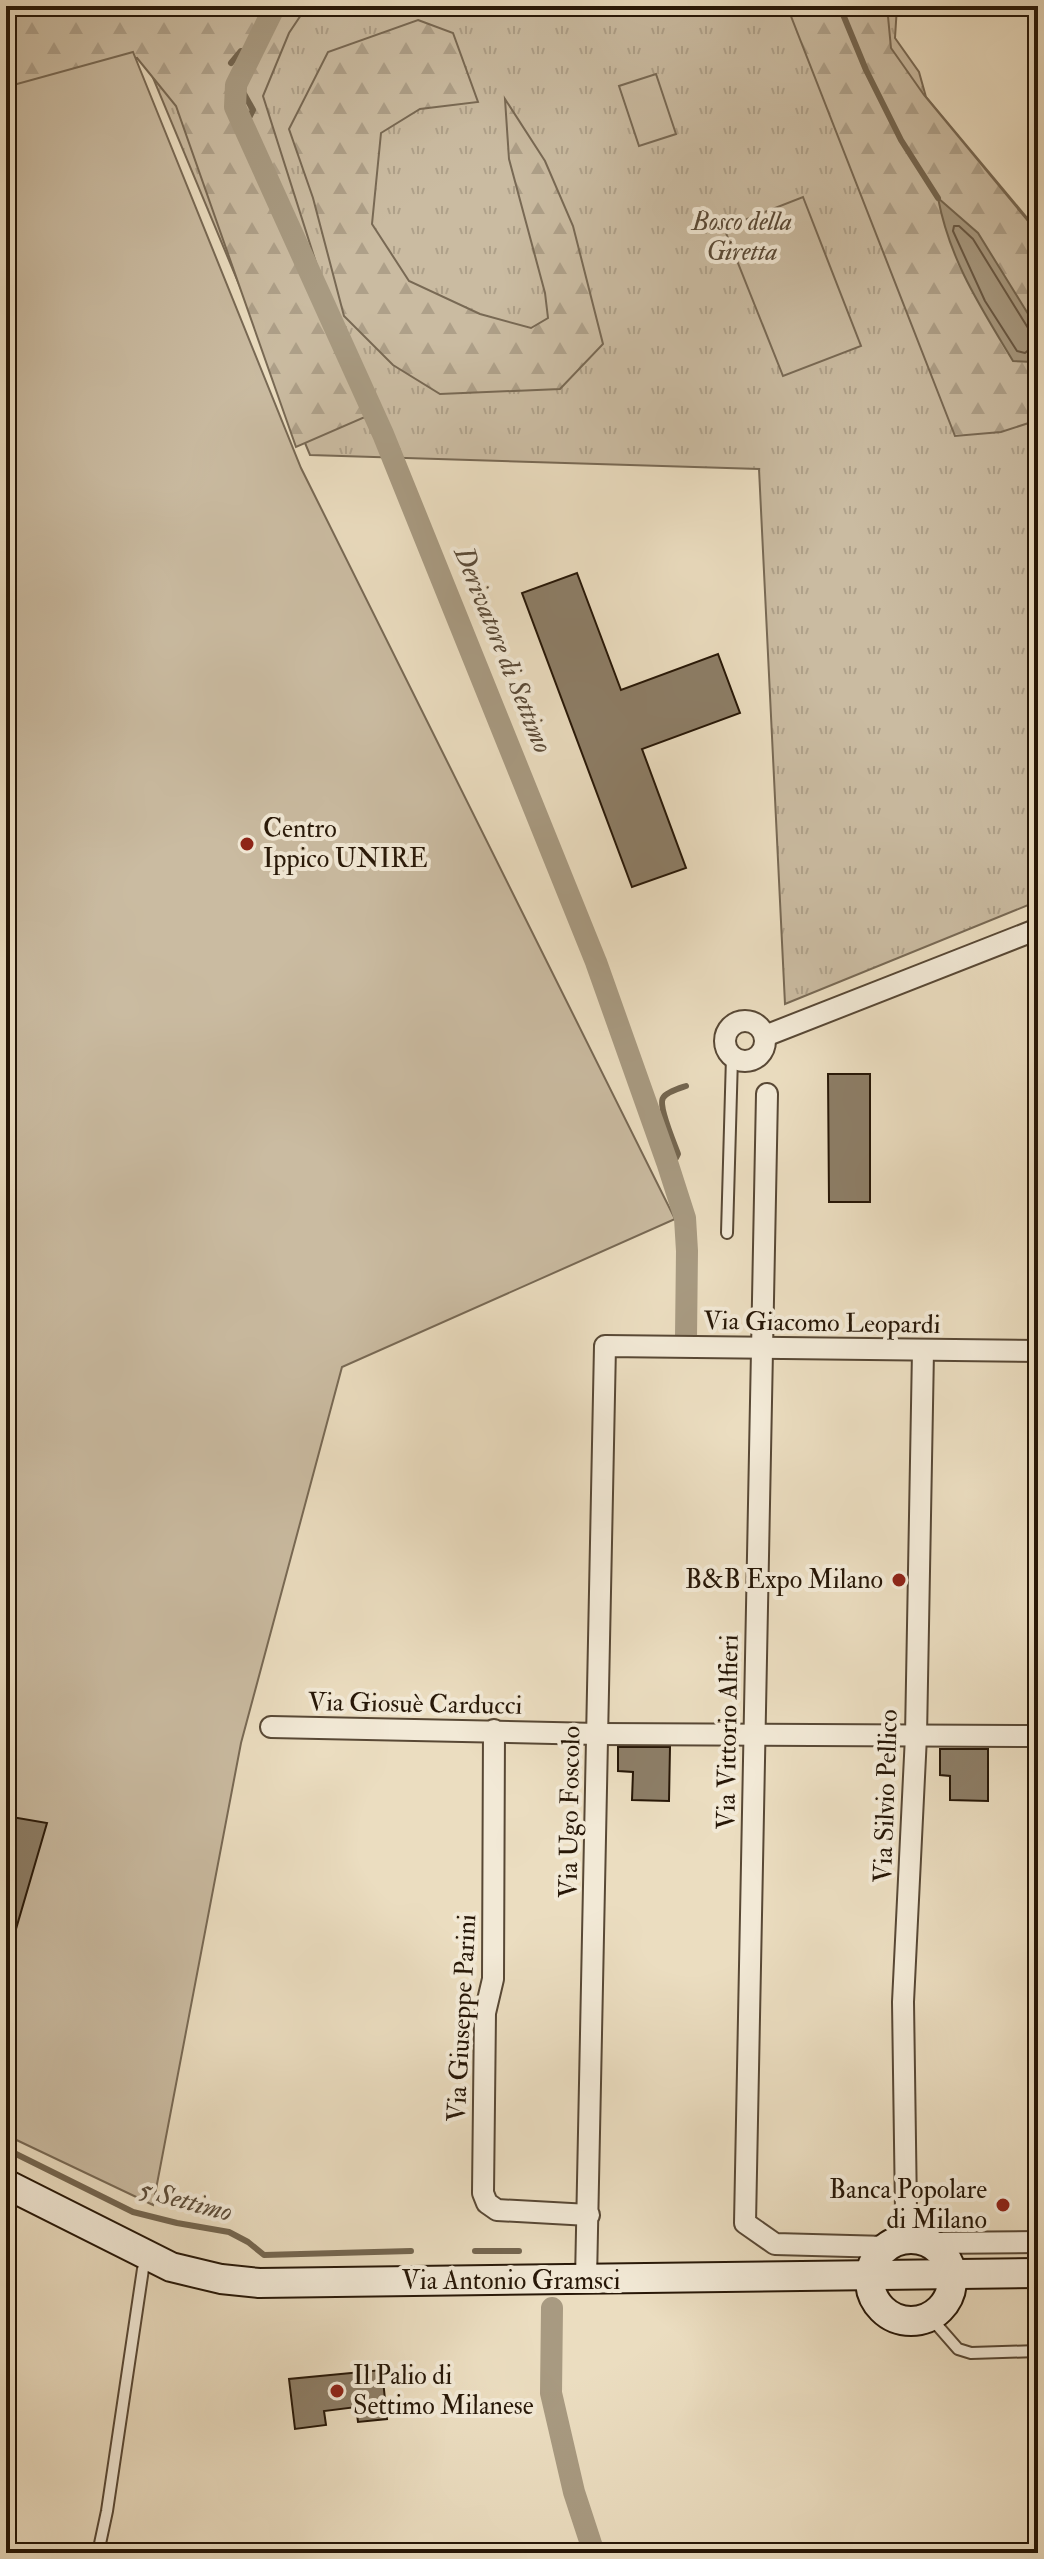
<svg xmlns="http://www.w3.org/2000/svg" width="1044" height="2559" font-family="'IM FELL Double Pica',serif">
<defs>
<pattern id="grass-tufts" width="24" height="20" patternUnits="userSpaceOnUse" patternTransform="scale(2)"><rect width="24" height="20" fill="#cabba1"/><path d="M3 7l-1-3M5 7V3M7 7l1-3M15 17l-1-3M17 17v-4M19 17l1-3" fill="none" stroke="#aea089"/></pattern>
<pattern id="forest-firs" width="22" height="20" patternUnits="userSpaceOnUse" patternTransform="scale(2)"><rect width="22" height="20" fill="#cabba1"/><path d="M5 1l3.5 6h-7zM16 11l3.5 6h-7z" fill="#aea089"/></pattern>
</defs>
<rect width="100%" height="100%" fill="#ebddc0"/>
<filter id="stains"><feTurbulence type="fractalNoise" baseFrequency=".0025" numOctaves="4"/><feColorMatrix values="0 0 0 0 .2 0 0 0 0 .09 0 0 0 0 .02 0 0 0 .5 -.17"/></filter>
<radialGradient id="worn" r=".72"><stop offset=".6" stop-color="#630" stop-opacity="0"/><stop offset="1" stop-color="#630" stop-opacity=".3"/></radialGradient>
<!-- grass -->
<path fill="url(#grass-tufts)" stroke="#786954" stroke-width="2" d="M6 6H897L895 38 919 72 926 97 1038 231V901L785 1004 759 469 310 455 139 44Z"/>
<!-- forest -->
<g fill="url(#forest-firs)" stroke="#786954" stroke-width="2">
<path d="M6 6H307L289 33 263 96 365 417 296 447 176 106 137 58 6 92Z"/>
<path d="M787 6H887L891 48 924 95 1038 233V420L1001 432 955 436Z"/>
<path d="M418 20 453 33 478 102 420 109 381 133 372 224 409 281 480 314 531 328 548 318 545 293 509 159 505 99 545 161 573 226 603 344 560 389 440 394 393 365 344 316 313 198 289 129 328 52Z"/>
</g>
<!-- pitch -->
<g fill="#cabba1" stroke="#786954" stroke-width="2">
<path d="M133 52 301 468 675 1219 342 1367 241 1743 153 2205 6 2135V87Z"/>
<path d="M656 74 676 134 639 146 619 86Z"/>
<path d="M803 197 861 346 783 376 724 228Z"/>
</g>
<!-- water -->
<path fill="#a89a81" stroke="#746650" stroke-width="2" d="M938 198 978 233 1038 330 1033 362 1013 361C980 306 950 261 938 198Z"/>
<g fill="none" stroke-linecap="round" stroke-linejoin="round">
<!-- shore -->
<path stroke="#685844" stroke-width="2" d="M1038 332 1028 328 973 239 959 226H954L953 231 985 301 1017 351 1025 353 1032 347 1038 346"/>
<!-- stream -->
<g stroke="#746650" stroke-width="6">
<path d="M842 12 866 70 901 140 938 198"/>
<path d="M231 63 241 51H251"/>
<path d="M242 121 250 116 253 110 243 92 244 83 283 6"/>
<path d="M667 1162 676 1158 678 1154C674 1143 658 1106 663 1098 666 1092 680 1088 686 1086"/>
<path d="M6 2149 133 2212 177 2223 229 2232 248 2242 264 2255 411 2251"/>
<path d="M475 2251H519"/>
</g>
<!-- canal -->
<g stroke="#a89a81" stroke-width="22">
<path d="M275 6 236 85 235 107 383 434 596 962 667 1162 685 1218 687 1251 686 1337"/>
<path d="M552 2308 551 2393 574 2492 594 2553"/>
</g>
</g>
<!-- building -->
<g fill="#8d7e67" stroke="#271707" stroke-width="2">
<path d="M577 573 621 690 718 654 740 713 642 749 686 868 632 887 522 593Z"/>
<path d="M828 1074H870V1202H829Z"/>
<path d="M618 1747H670L669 1801 632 1800 633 1772 618 1771Z"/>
<path d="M940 1749H988V1801L950 1800V1776L940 1775Z"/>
<path d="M6 1816 47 1823 11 1946 6 1945Z"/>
<path d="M382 2370 387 2419 358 2422 356 2407 324 2411 326 2425 295 2429 289 2379Z"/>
</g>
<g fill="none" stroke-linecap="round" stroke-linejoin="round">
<!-- lane casing -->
<g stroke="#584835" stroke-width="14">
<g id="lane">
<path d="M727 1233 732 1057"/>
<path d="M930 2317 958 2349 971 2353 1038 2351"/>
<path d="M98 2553 107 2511 143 2269"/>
</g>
</g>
<!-- street casing -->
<g stroke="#584835" stroke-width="24">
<g id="street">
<circle cx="745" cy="1041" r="20"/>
<path d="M765 1036 1038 929"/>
<path d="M767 1094 745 2223 775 2244 887 2247"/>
<path d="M271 1727 598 1734 1038 1736"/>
<path d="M494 1730 493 1979 485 2013 483 2193 487 2203 497 2210 589 2215"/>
<path d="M897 2241 906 2211 903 2002 916 1736 923 1351"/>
<path d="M928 2243 1038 2242"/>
<path d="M586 2280 605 1346 1038 1351"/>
</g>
</g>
<!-- secondary casing -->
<g stroke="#271707" stroke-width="32">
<g id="secondary">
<path d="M6 2184 171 2267 221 2279 259 2283 1038 2273"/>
<circle cx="911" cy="2280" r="41"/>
</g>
</g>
<!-- lane -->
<use href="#lane" stroke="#f2e9d6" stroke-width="10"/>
<!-- street -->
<use href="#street" stroke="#f2e9d6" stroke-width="20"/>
<!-- secondary -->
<use href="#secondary" stroke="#f2e9d6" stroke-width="28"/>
</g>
<!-- markers -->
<g fill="#8f2418" stroke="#f2e9d6" stroke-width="3">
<circle cx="247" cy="844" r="8"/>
<circle cx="899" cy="1580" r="8"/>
<circle cx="1003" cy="2205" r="8"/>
<circle cx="337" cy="2391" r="8"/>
</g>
<g text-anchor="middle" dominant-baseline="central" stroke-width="8" stroke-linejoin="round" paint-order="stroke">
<!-- park labels -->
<g font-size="26" font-style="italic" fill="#584835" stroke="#f2e9d6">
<text x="742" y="222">Bosco della<tspan x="742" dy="30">Giretta</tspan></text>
</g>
<!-- poi labels -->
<g font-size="26" fill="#271707" stroke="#f2e9d6" text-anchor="start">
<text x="263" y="829">Centro<tspan x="263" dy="30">Ippico UNIRE</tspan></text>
<text x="883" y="1580" text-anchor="end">B&amp;B Expo Milano</text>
<text x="987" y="2190" text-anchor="end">Banca Popolare<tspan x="987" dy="30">di Milano</tspan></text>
<text x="353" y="2376">Il Palio di<tspan x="353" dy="30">Settimo Milanese</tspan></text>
</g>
<!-- street labels -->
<g font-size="26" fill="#271707" stroke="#f2e9d6">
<text transform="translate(822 1323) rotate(1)">Via Giacomo Leopardi</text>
<text transform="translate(415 1704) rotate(1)">Via Giosuè Carducci</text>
<text transform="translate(728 1732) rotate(-89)">Via Vittorio Alfieri</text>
<text transform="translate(886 1796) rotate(-88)">Via Silvio Pellico</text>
<text transform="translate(570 1812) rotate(-89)">Via Ugo Foscolo</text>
<text transform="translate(462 2018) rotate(-87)">Via Giuseppe Parini</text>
<text x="511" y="2281">Via Antonio Gramsci</text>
</g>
<!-- water labels -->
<g font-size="28" font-style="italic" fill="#5b4b38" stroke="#f2e9d6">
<text transform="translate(503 650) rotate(68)">Derivatore di Settimo</text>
<text transform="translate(186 2201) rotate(15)">5 Settimo</text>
</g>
</g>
<!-- margin -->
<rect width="1044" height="2559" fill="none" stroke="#ebddc0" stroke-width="32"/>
<rect x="8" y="8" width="1028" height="2543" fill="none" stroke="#271707" stroke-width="4"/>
<rect x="16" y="16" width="1012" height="2527" fill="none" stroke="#271707" stroke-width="2"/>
<rect width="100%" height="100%" filter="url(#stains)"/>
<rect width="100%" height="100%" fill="url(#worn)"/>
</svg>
